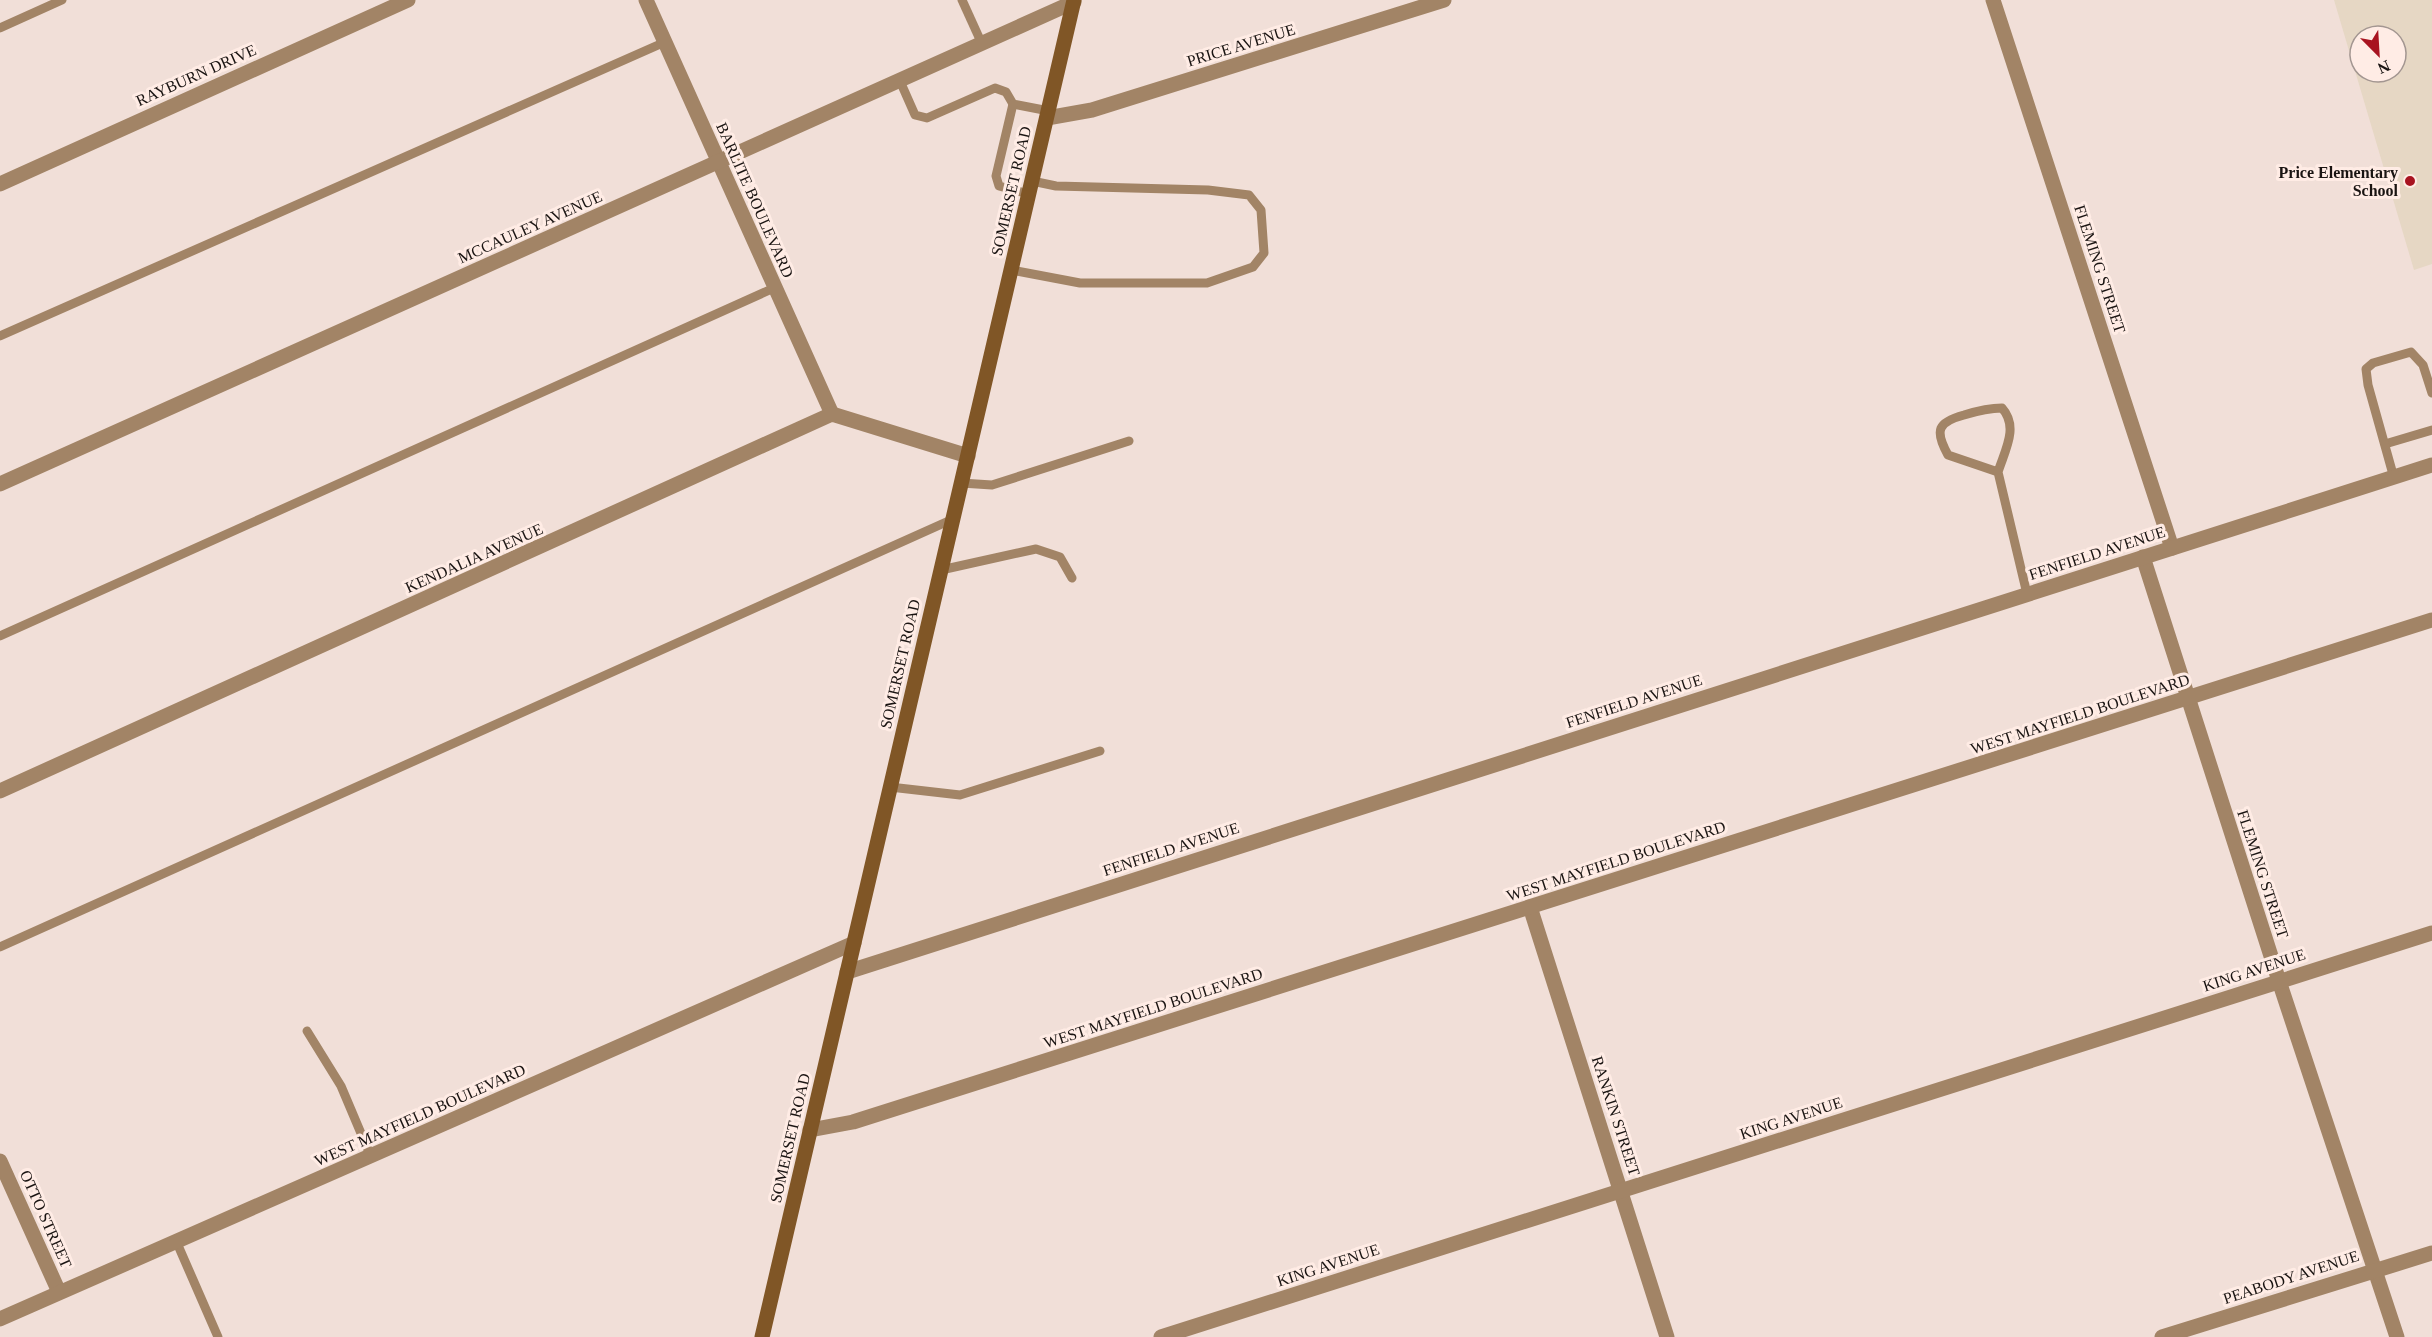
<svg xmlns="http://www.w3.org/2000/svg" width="2432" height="1337" font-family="'Times New Roman',serif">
<rect width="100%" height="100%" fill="#f1dfd8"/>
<!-- education -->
<path fill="#e6d7c4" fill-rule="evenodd" d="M2334 0H2432V264L2414 270ZM2360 36H2396V72H2360Z"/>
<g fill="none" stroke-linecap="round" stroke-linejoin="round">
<!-- lane -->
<g stroke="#a28466" stroke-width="9">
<path d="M962 0 982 44"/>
<path d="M0 28 62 0"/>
<path d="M900 81 915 115 927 118 995 88 1006 92 1013 104 1049 111"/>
<path d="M1013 104 996 176 999 186 1029 194"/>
<path d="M1011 270 1080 283H1207L1253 267 1264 253 1261 210 1249 195 1208 190 1056 186 1032 181"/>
<path d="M0 336 665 42"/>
<path d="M2385 444 2432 430"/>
<path d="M1998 472C2005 450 2019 427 2002 408 1989 408 1977 411 1964 415 1938 422 1934 430 1948 455L1998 472 2027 594"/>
<path d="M2394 478 2368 385 2366 369 2373 363 2411 352 2423 365 2432 393"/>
<path d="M961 483 992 485 1129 441"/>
<path d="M941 570 1036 549 1060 557 1072 578"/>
<path d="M0 636 774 288"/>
<path d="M890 787 960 795 1100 751"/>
<path d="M0 947 953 519"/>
<path d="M307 1031 341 1086 371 1157"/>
<path d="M177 1243 218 1337"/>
</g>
<!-- street -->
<g stroke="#a28466" stroke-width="15">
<path d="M646 0 832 414"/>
<path d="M1993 0 2172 548"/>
<path d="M1047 118 1092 110 1444 0"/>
<path d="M0 184 408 0"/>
<path d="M0 484 1074 2"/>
<path d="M2143 557 2279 981 2397 1337"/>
<path d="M0 791 832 414 968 456"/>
<path d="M1530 907 1667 1337"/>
<path d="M847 972 2432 465"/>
<path d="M810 1130 853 1122 2432 620"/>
<path d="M0 1161 59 1292"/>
<path d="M0 1319 854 943"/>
<path d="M1161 1337 2432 933"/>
<path d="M2162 1337 2432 1253"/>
</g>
<!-- secondary -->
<path stroke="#805626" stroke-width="15" d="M762 1337 1074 0"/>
</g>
<!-- markers -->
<circle fill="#a81320" stroke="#ffece5" stroke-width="2" cx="2410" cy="181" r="6"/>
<g text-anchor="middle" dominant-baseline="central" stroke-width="6" stroke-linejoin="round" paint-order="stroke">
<!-- street labels -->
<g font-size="16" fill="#1a1412" stroke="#ffece5">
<text transform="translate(1241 45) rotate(-17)">PRICE AVENUE</text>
<text transform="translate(196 75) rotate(-24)">RAYBURN DRIVE</text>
<text transform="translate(1011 191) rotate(-77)">SOMERSET ROAD</text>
<text transform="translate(755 200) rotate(66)">BARLITE BOULEVARD</text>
<text transform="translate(530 227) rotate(-24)">MCCAULEY AVENUE</text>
<text transform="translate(2100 269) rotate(72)">FLEMING STREET</text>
<text transform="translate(2097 553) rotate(-18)">FENFIELD AVENUE</text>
<text transform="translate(474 558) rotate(-24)">KENDALIA AVENUE</text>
<text transform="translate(900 664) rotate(-77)">SOMERSET ROAD</text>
<text transform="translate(1634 701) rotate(-18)">FENFIELD AVENUE</text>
<text transform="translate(2080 714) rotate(-18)">WEST MAYFIELD BOULEVARD</text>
<text transform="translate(1171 849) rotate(-18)">FENFIELD AVENUE</text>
<text transform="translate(1616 861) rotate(-18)">WEST MAYFIELD BOULEVARD</text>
<text transform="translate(2263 874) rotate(72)">FLEMING STREET</text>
<text transform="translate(2254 970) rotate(-18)">KING AVENUE</text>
<text transform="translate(1153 1008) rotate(-18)">WEST MAYFIELD BOULEVARD</text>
<text transform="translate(420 1115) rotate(-24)">WEST MAYFIELD BOULEVARD</text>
<text transform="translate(1616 1116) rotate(72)">RANKIN STREET</text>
<text transform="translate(1791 1118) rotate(-18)">KING AVENUE</text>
<text transform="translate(790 1138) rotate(-77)">SOMERSET ROAD</text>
<text transform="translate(46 1219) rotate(66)">OTTO STREET</text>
<text transform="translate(1328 1265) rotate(-18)">KING AVENUE</text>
<text transform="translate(2291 1277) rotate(-18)">PEABODY AVENUE</text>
</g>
<!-- poi labels -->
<g font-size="16" font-weight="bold" fill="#1a1412" stroke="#ffece5" text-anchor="end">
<text x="2398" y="172">Price Elementary<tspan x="2398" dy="18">School</tspan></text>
</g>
</g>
<!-- north arrow -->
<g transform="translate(2378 54) rotate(156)"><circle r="28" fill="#ffece5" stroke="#a39691" stroke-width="1.5"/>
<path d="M0-4.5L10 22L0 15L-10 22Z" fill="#a81320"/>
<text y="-9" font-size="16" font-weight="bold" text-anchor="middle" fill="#1a1412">N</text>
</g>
</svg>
